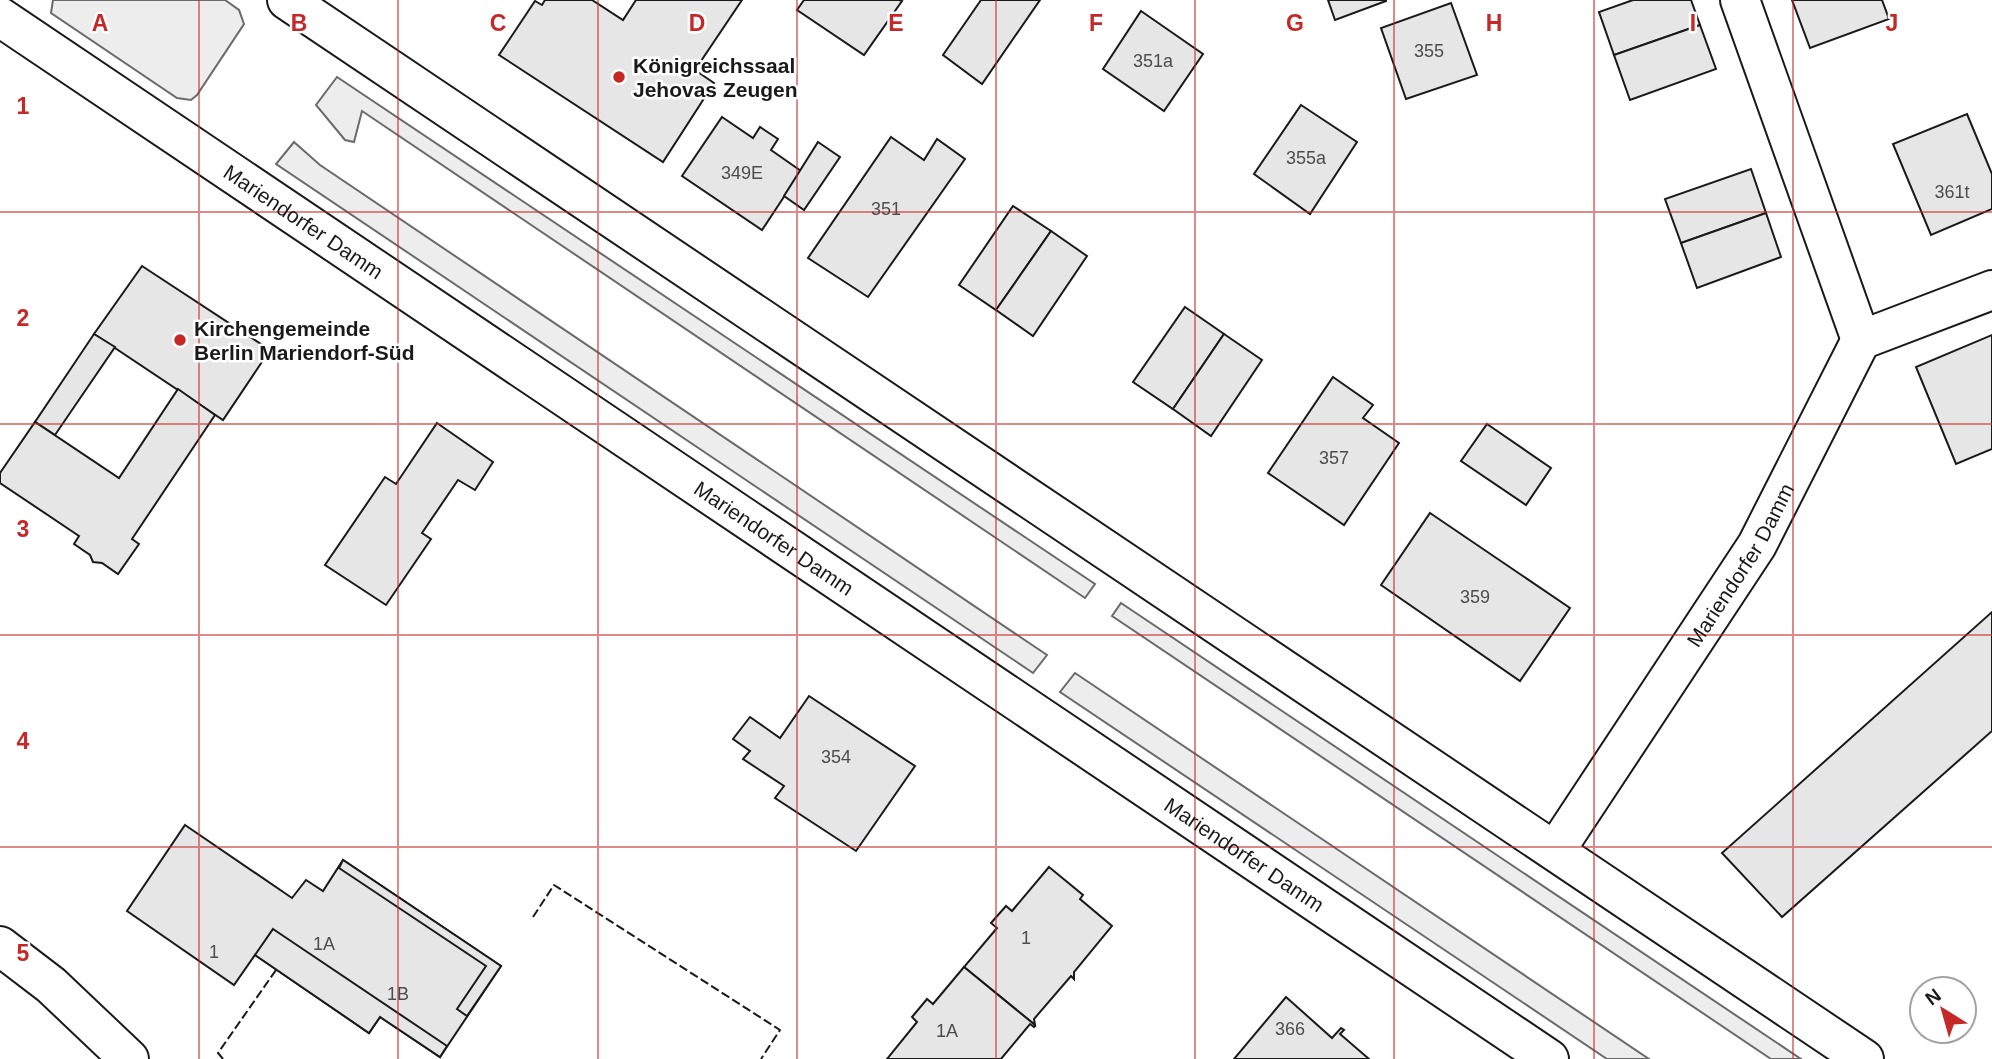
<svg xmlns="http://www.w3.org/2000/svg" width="1992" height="1059" font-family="Helvetica,sans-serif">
<rect width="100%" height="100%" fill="#fff"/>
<!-- green -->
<g fill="#ededed" stroke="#6a6a6a" stroke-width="2">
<path d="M53 0H225L239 10 244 24 197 95 191 100 177 98 51 13Z"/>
<path d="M337 77 1095 584 1085 598 362 111 354 142 345 140 316 105Z"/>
<path d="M294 142 320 165 1047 655 1033 673 276 164Z"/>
<path d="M1121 603 1801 1059H1771L1112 616Z"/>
<path d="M1075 673 1649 1059H1607L1060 692Z"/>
</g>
<!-- building -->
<g fill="#e6e6e6" stroke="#1a1a1a" stroke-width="2">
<path d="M545 0H592L623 20 636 0H742L695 70 714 83 663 162 499 55 535 1 542 5Z"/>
<path d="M804 0H899L902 1 864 55 797 10Z"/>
<path d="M981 0H1040L982 84 943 55Z"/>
<path d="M1328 0H1386V1L1335 20Z"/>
<path d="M1633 0H1691L1700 25 1614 55 1599 12Z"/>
<path d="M1792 0H1882L1889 19 1810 48Z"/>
<path d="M1451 3 1477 75 1406 99 1381 28Z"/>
<path d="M1141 11 1203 54 1164 111 1103 69Z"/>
<path d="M1700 25 1716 69 1630 100 1614 55Z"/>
<path d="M1301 105 1357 142 1310 214 1254 174Z"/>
<path d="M1967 114 1992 174V209L1931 235 1893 144Z"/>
<path d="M722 117 753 138 760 127 778 139 771 150 801 171 762 230 682 176Z"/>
<path d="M891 137 924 160 937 139 965 159 868 297 808 258Z"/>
<path d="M818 142 840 157 804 210 784 196Z"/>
<path d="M1751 169 1766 213 1681 243 1665 199Z"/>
<path d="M1013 206 1051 231 996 310 959 285Z"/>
<path d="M1766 213 1781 257 1697 288 1681 243Z"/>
<path d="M1051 231 1087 256 1033 336 996 310Z"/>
<path d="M142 266 270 350 223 420 94 334Z"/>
<path d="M1185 307 1224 334 1173 409 1133 382Z"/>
<path d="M94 334 115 347 55 435 35 422Z"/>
<path d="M1224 334 1262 360 1211 436 1173 409Z"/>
<path d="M1992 335V449L1956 464 1916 367Z"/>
<path d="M1333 377 1373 405 1363 418 1399 443 1344 525 1268 473Z"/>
<path d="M178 389 215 415 132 539 139 544 118 574 102 563 93 562 90 555 74 544 79 536 0 483V473L35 422 119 478Z"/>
<path d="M437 423 493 462 475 490 458 480 422 533 431 539 386 605 325 565 385 477 396 484Z"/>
<path d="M1487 424 1551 468 1526 505 1461 461Z"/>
<path d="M1430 513 1570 608 1520 681 1381 585Z"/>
<path d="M1992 612V731L1782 917 1722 853Z"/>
<path d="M809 696 915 766 856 851 775 798 784 786 743 759 750 751 733 739 750 717 780 738Z"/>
<path d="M185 825 292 898 306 880 323 891 343 860 501 966 440 1057 380 1017 369 1033 255 955 234 985 127 911Z"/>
<path d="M343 860 501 966 467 1016 457 1009 486 966 339 868Z"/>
<path d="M1049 867 1083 895 1080 899 1112 926 1074 972V979L1071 976 1034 1019 1035 1025 964 967 997 928 991 923 1006 906 1012 911Z"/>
<path d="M273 929 447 1046 440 1057 380 1017 369 1033 255 955Z"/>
<path d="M964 967 1035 1025 1034 1027 1030 1024 1001 1059H887L917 1022 912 1017 927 999 933 1004Z"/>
<path d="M1286 997 1332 1038 1341 1028 1344 1030 1340 1034 1369 1059H1234Z"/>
</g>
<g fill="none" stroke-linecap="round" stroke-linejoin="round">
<!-- street casing -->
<g stroke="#1a1a1a" stroke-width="42">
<g id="street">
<path d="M1740 0 1861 340"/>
<path id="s1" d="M1555 851 1757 545 1861 340 1992 290"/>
<path d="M0 946 51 985 129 1059"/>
</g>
</g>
<!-- primary casing -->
<g stroke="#1a1a1a" stroke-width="42">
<g id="primary">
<path d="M287 0 1864 1059"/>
<path id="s2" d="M0 17 1549 1059"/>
</g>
</g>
<!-- street -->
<use href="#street" stroke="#fff" stroke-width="38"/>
<!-- primary -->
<use href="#primary" stroke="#fff" stroke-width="38"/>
<!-- fence -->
<g stroke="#1a1a1a" stroke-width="2" stroke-dasharray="9 3.5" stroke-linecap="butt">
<path d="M533 917 554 885 780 1030 761 1059"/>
<path d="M223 1059 218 1053 276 970"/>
</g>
</g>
<!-- grid -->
<path fill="none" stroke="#c62828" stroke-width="2" stroke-opacity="0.55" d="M199 0V1059M398 0V1059M598 0V1059M797 0V1059M996 0V1059M1195 0V1059M1394 0V1059M1594 0V1059M1793 0V1059M0 212H1992M0 424H1992M0 635H1992M0 847H1992"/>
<!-- markers -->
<g fill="#c62828" stroke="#fff" stroke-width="2.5">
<circle cx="619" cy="77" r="7"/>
<circle cx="180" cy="340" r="7"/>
</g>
<g text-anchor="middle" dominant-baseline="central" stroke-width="5" stroke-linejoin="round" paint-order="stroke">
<!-- number labels -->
<g font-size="18" fill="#4d4d4d">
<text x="1429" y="51">355</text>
<text x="1153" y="61">351a</text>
<text x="1306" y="158">355a</text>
<text x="742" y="173">349E</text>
<text x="1952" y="192">361t</text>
<text x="886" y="209">351</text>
<text x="1334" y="458">357</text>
<text x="1475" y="597">359</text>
<text x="836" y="757">354</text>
<text x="1026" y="938">1</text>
<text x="324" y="944">1A</text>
<text x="214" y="952">1</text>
<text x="398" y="994">1B</text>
<text x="1290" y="1029">366</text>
<text x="947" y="1031">1A</text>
</g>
<!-- poi labels -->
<g font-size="21" font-weight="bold" fill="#1a1a1a" stroke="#fff" text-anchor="start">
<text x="633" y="65">Königreichssaal<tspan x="633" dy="24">Jehovas Zeugen</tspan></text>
<text x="194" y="328">Kirchengemeinde<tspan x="194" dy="24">Berlin Mariendorf-Süd</tspan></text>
</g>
<!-- street labels -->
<g font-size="21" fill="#1a1a1a" stroke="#fff">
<text stroke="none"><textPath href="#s2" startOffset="366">Mariendorfer Damm</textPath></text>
<text stroke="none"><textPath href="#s2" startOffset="933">Mariendorfer Damm</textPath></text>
<text stroke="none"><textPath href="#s1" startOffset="341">Mariendorfer Damm</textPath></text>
<text stroke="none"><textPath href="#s2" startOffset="1500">Mariendorfer Damm</textPath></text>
</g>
</g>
<g font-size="23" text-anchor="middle" font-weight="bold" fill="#c62828" stroke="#fff" stroke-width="5" stroke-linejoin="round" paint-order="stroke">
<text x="100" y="31">A</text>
<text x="299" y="31">B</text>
<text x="498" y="31">C</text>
<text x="697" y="31">D</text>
<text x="896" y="31">E</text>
<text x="1096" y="31">F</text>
<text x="1295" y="31">G</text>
<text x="1494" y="31">H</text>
<text x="1693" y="31">I</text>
<text x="1892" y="31">J</text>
<text x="23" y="114">1</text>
<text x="23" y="326">2</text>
<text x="23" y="537">3</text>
<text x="23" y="749">4</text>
<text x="23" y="961">5</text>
</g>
<!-- north arrow -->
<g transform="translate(1943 1010) rotate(323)"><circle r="33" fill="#ffffff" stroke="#a3a3a3" stroke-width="2"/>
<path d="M0-5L12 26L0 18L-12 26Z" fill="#c62828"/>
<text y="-10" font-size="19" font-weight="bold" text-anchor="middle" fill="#1a1a1a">N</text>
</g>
</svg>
